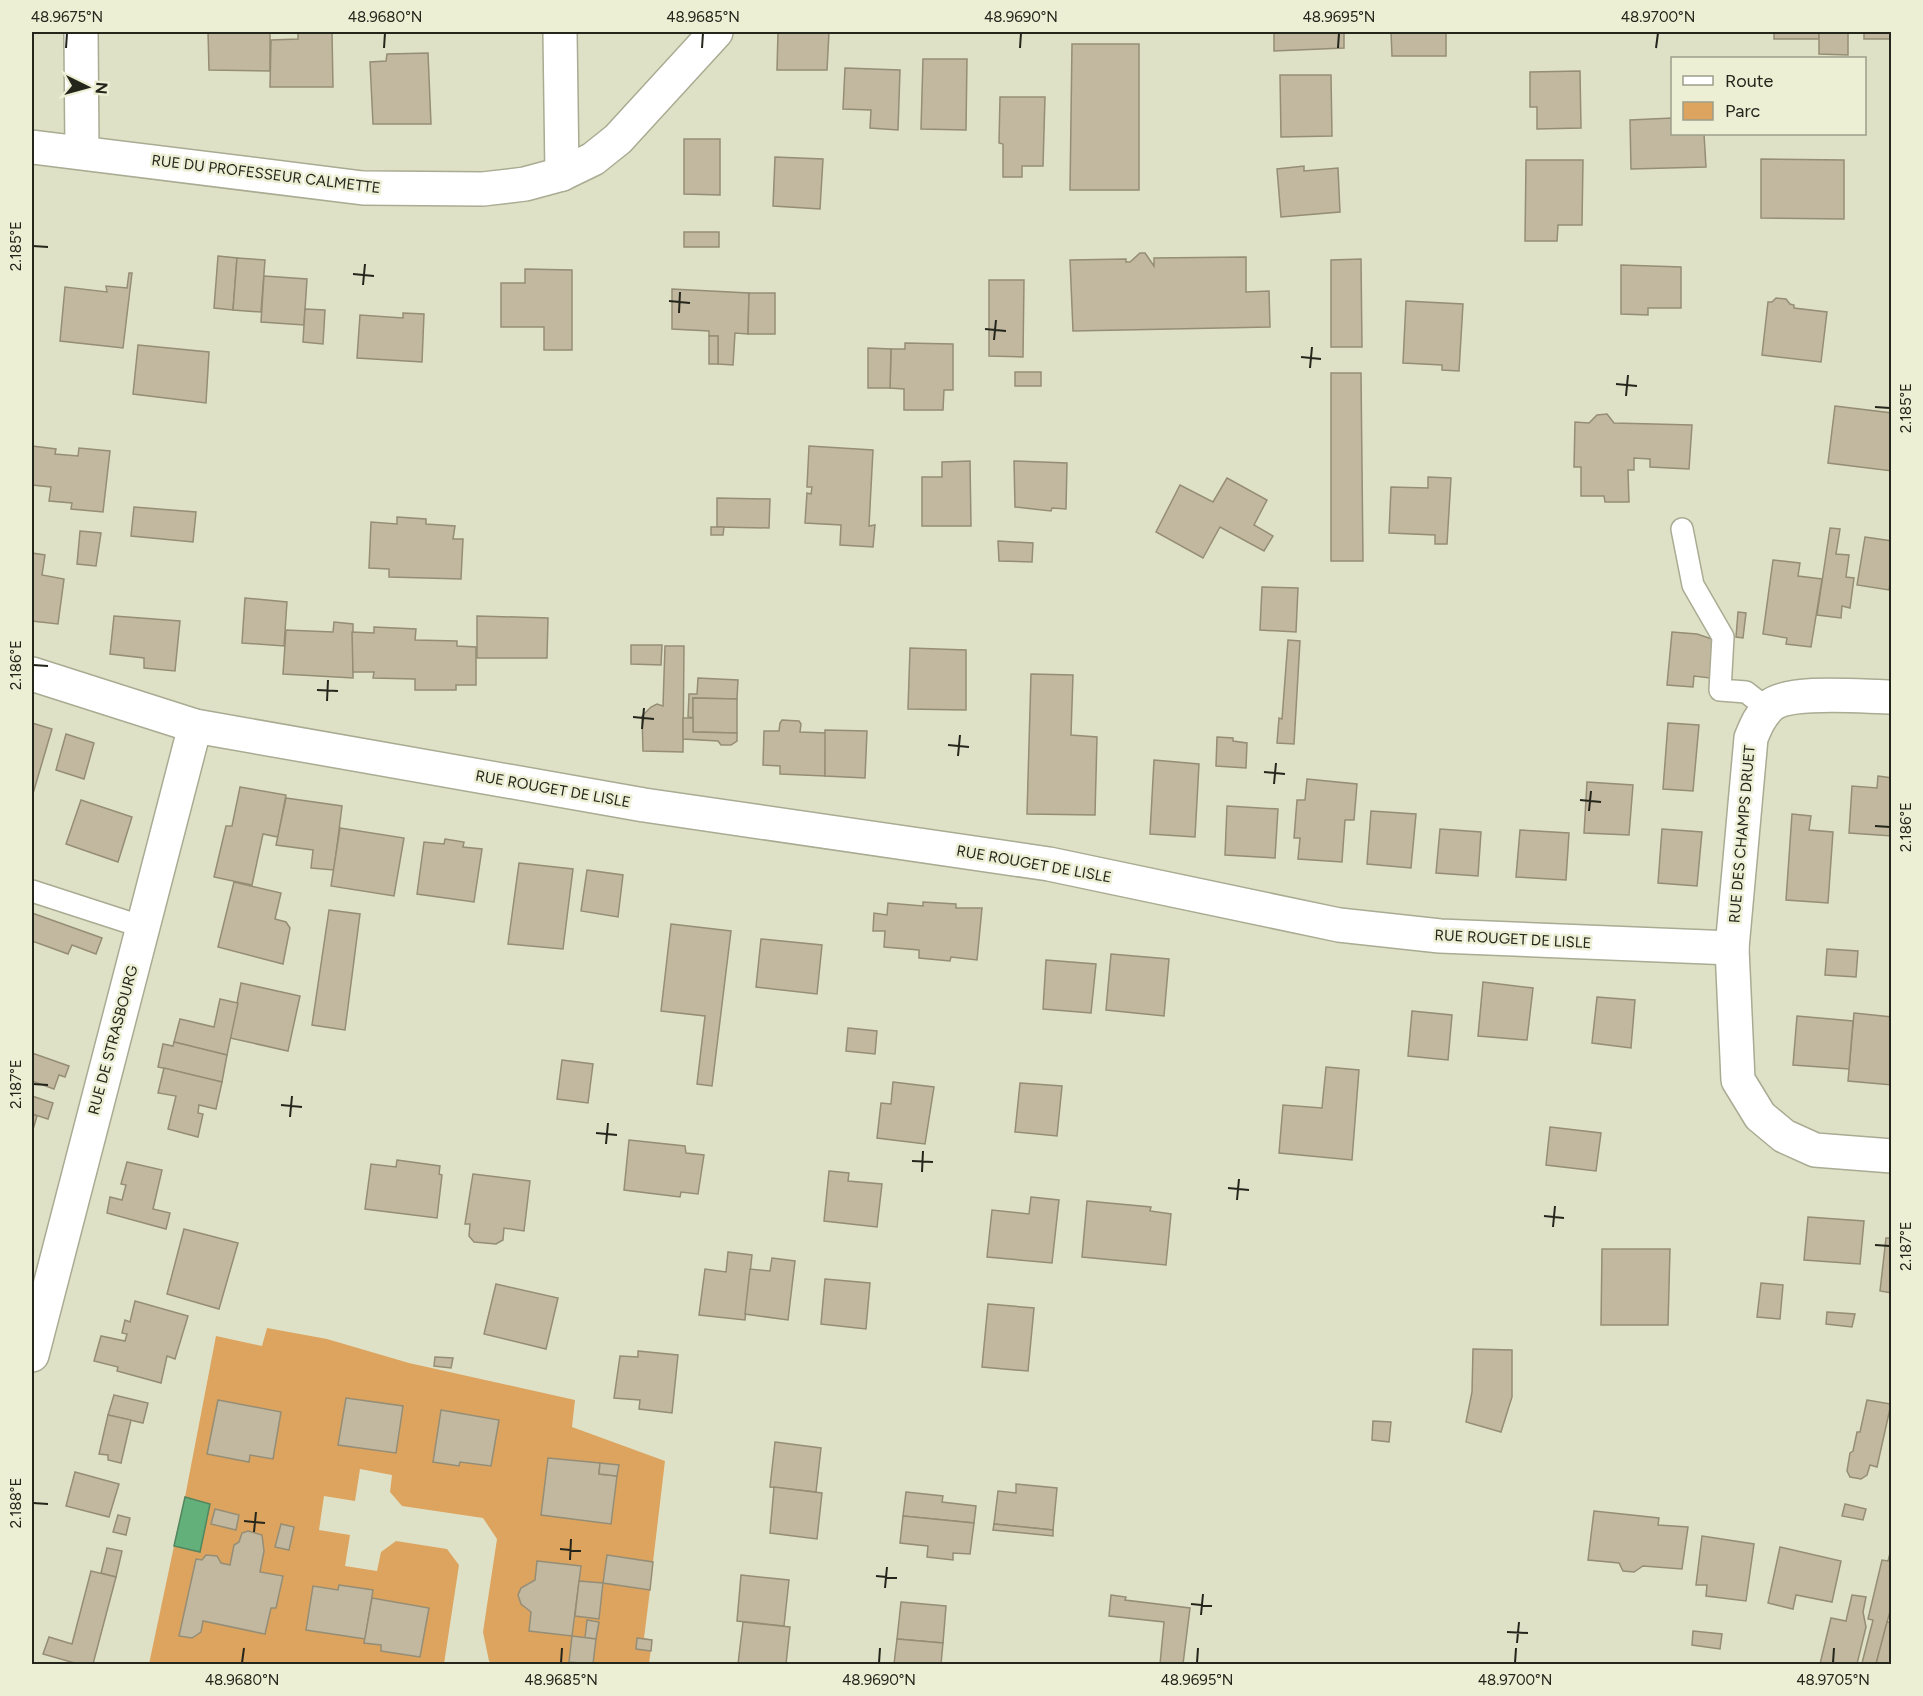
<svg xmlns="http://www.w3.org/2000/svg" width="1923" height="1696" font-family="Figtree,sans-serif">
<rect width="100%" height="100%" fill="#dfe1c7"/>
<!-- green -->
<path fill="#dca45f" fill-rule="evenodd" d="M267 1328 327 1339 409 1363 575 1400 572 1427 665 1461 653 1562 607 1555 603 1583 650 1590 644 1638 652 1640 649 1664H593L598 1622 588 1620 585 1638 572 1636 569 1661 591 1664H493L489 1661 483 1632 497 1539 483 1518 402 1506 390 1492 392 1475 360 1469 355 1501 324 1496 319 1530 350 1535 345 1566 377 1571 381 1552 396 1541 447 1549 459 1565 444 1664H149L174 1546 200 1551 209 1504 185 1497 216 1336 262 1346ZM215 1509 239 1515 236 1530 211 1523ZM281 1524 294 1527 289 1550 275 1547ZM242 1533 263 1547 264 1551 260 1572 283 1577 276 1608H271L265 1634 203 1621 200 1632 192 1638 179 1636 196 1560 217 1556 221 1563 230 1565 234 1545 239 1542ZM537 1561 581 1566 579 1581 603 1583 599 1619 575 1616 572 1636 529 1631 531 1612C511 1600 517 1587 535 1580Z"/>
<!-- water -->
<path fill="#64b07b" stroke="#51865e" stroke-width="1.5" d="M185 1497 210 1504 200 1552 174 1546Z"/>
<!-- building -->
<g fill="#c1b89f" stroke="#958d75" stroke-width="1.5">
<path d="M208 32H270V71L209 70Z"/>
<path d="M298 32H332L333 87H270L271 40 298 39Z"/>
<path d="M778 32H829L827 70H777Z"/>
<path d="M1274 32H1344V48L1274 51Z"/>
<path d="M1391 32H1446V56H1392Z"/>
<rect x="1774" y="32" width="45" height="7"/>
<path d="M1819 32H1848V55L1819 54Z"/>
<rect x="1864" y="32" width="28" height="7"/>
<path d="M1072 44H1139V190H1070Z"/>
<path d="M428 53 431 124H373L370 62 386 61 387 54Z"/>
<path d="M923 59H967L966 130 921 129Z"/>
<path d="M845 68 900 70 898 130 870 128 871 110 843 109Z"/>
<path d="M1580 71 1581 128 1537 129V107H1530V72Z"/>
<path d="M1280 75H1331L1332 136 1281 137Z"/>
<path d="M1000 97H1045L1043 166H1022V177H1003V144L999 143Z"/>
<path d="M1672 118V134H1704L1706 167 1631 169 1630 120Z"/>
<path d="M684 139H720V195L684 194Z"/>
<path d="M775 157 823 159 820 209 773 206Z"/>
<path d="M1761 159 1844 160V219L1761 218Z"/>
<path d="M1526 160H1583L1582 225H1558L1557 241H1525Z"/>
<path d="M1304 166V171L1338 168 1340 212 1281 217 1277 169Z"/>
<rect x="684" y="232" width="35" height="15"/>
<path d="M1140 253H1145L1154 266V258L1246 257V292L1269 291 1270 327 1073 331 1070 260 1126 259V262H1130Z"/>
<path d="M218 256 237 258 233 310 214 308Z"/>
<path d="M237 258 265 260 261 312 233 310Z"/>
<path d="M1361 259 1362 347H1331V260Z"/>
<path d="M1621 265 1681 267V308H1648V315L1621 314Z"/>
<path d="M525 269 572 270V350H544V327H501V283H525Z"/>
<path d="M129 273H132L123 348 60 341 65 287 107 292 106 286 127 288Z"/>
<path d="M264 276 307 279 304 325 261 322Z"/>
<path d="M989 280H1024L1023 357 989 356Z"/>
<path d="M672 289 749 293 748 334 735 333 733 365 718 364V336H709V331L672 329Z"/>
<path d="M749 293H775V334H748Z"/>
<path d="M1776 298 1786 299 1790 304 1794 305V308L1827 312 1821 362 1762 355 1768 302H1772Z"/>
<path d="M1406 301 1463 304 1459 371 1442 370V365L1403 363Z"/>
<path d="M305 309 325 310 323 344 303 342Z"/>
<path d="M403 313 424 314 422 362 357 358 360 315 403 318Z"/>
<rect x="709" y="336" width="9" height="28"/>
<path d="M905 343 953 344V390H944L943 410H904V389L890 388 891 349H905Z"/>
<path d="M138 345 209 352 206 403 133 394Z"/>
<path d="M868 348 891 349 890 388H868Z"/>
<rect x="1015" y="372" width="26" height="14"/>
<path d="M1331 373H1361L1363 561H1331Z"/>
<path d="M1835 406 1892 413V471L1828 463Z"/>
<path d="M1607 414 1614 423 1692 425 1689 469 1650 467V459L1634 458V470H1628L1629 502H1605L1604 496H1581V467H1574L1575 422 1589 423 1597 415Z"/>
<path d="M32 446 56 449 55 454 78 456 79 448 110 451 103 512 71 509 72 503 49 501 51 487 32 485Z"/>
<path d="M809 446 873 450 869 526 875 525 873 547 840 545 841 525 805 523 807 493 811 494 812 487H807Z"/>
<path d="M970 461 971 526H922V477H942V462Z"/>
<path d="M1014 461 1067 463 1066 509 1052 508 1051 511 1015 507Z"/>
<path d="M1428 477 1451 478 1447 544H1435V535L1389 533 1391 487 1428 488Z"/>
<path d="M1227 478 1267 500 1254 525 1273 536 1264 551 1220 527 1203 558 1156 532 1180 485 1213 502Z"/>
<path d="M717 498 770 499 769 528 717 527Z"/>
<path d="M134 507 196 512 193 542 131 536Z"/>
<path d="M397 517 426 519V524L455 526 453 539H463L461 579 389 577V569L369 568 371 522 397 524Z"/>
<path d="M711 527H724L723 535H711Z"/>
<path d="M1830 528 1840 529 1836 554 1849 555 1846 577 1854 578 1850 608 1842 606 1841 618 1817 615Z"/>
<path d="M80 531 101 533 96 566 77 564Z"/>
<path d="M1865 537 1892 541V571L1889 590 1857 585Z"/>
<path d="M998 541 1033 543 1032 562 999 561Z"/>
<path d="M32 553 45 555 42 575 64 579 58 624 32 621Z"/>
<path d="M1773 560 1800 563 1798 576 1822 579 1811 647 1786 644 1787 638 1763 634Z"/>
<path d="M1262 587 1298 588 1296 632 1260 630Z"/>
<path d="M245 598 287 602 284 646 242 643Z"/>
<path d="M1738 612 1746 613 1743 638 1736 637Z"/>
<path d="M114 616 180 621 175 671 144 668V658L110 654Z"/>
<path d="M477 616 548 618 547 658H477Z"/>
<path d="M334 622 353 624V678L283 674 286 630 333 632Z"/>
<path d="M374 627 416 629 415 640 457 641V646L476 647V685H456V690H415V679L373 678 374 672H353L352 632 374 633Z"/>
<path d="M1672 632 1697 634 1715 640 1710 678 1694 676 1693 687 1667 685Z"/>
<path d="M1288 640 1300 641 1294 744 1277 743 1279 718 1282 719Z"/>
<path d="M631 645H662L661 665 631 664Z"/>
<path d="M665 646H684L683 752 643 751 642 716 651 707 657 704 663 706Z"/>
<path d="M910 648 966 650V710L908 709Z"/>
<path d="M1031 674 1073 675 1071 735 1097 737 1095 815 1027 814Z"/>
<path d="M698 678 738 680 737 699 693 698V718L688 717 689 694H697Z"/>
<path d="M693 698 737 699V733L693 732Z"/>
<path d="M683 718H693V732L737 733V741L731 745H721L718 741 683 739Z"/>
<path d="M782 720 799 721 801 724 800 732 826 733 825 776 780 774V766L763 765 764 731H779L780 723Z"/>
<path d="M32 723 52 729 32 797Z"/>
<path d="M1668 723 1699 725 1693 791 1663 789Z"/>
<path d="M825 730 867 731 865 778 825 776Z"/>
<path d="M66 734 94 743 84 779 56 770Z"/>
<path d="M1217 737 1233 738V741L1247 743 1246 768 1216 766Z"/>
<path d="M1154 760 1199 764 1195 837 1150 834Z"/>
<path d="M1878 776 1892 778V836L1849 833 1852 786 1877 788Z"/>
<path d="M1307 779 1357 784 1354 820H1345L1342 862 1298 859 1300 838H1294L1297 800H1305Z"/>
<path d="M1587 782 1633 785 1629 835 1584 833Z"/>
<path d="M240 787 286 795 278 837 263 834 252 885 214 877 226 826H232Z"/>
<path d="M286 798 342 806 334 870 311 868 313 850 276 845Z"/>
<path d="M81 800 132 817 118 862 66 844Z"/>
<path d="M1227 806 1278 809 1275 858 1225 855Z"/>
<path d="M1371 811 1416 814 1411 868 1367 864Z"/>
<path d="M1792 814 1811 816 1809 830 1833 832 1828 903 1786 900Z"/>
<path d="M340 828 404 838 394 896 331 886Z"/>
<path d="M1440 829 1481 832 1478 876 1436 873Z"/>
<path d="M1662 829 1702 832 1697 886 1658 883Z"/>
<path d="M1520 830 1569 833 1566 880 1516 877Z"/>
<path d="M445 839 464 842 463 847 482 849 474 902 417 894 424 842 444 844Z"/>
<path d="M519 863 573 869 563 949 508 944Z"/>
<path d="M587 870 623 875 618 917 581 911Z"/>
<path d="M234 882 281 893 275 919 286 922 290 928 283 964 218 947Z"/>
<path d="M923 902 956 904V908H982L977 960 951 957 950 961 919 958V950L884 947 885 931H873L874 913 887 915 888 903 923 906Z"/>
<path d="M329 910 360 914 345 1030 312 1025Z"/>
<path d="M32 913 102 938 96 954 72 945 68 954 32 941Z"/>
<path d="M671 924 731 931 712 1086 697 1084 705 1016 661 1011Z"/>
<path d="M761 939 822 945 817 994 756 987Z"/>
<path d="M1827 949 1858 951 1856 977 1825 975Z"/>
<path d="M1111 954 1169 959 1164 1016 1106 1010Z"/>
<path d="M1046 960 1096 964 1091 1013 1043 1009Z"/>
<path d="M1483 982 1533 988 1527 1040 1478 1036Z"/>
<path d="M241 983 300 996 288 1051 230 1038Z"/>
<path d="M1597 997 1635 1000 1631 1048 1592 1043Z"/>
<path d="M220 999 238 1003 227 1055 174 1042 180 1019 214 1027Z"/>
<path d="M1412 1011 1452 1015 1448 1060 1408 1056Z"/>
<path d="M1854 1013 1892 1017V1085L1848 1081Z"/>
<path d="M1797 1016 1853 1021 1849 1069 1793 1065Z"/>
<path d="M848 1028 877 1031 875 1054 846 1051Z"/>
<path d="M174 1042 227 1055 222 1082 158 1067 163 1044 173 1046Z"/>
<path d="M32 1053 69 1066 65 1077 59 1075 54 1089 32 1081Z"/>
<path d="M562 1060 593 1064 588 1103 557 1099Z"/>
<path d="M1326 1067 1359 1070 1352 1160 1279 1153 1283 1105 1322 1108Z"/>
<path d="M164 1068 222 1082 216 1109 199 1105 198 1113 203 1114 198 1137 168 1129 176 1096 158 1093Z"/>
<path d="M893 1082 934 1087 925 1144 877 1138 881 1103 891 1104Z"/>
<path d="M1020 1083 1062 1086 1057 1136 1015 1132Z"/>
<path d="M32 1096 53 1103 48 1119 32 1114Z"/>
<path d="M32 1114 37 1116 32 1133Z"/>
<path d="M1550 1127 1601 1133 1596 1171 1546 1165Z"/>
<path d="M629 1140 685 1146 686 1153 704 1155 698 1194 681 1192 680 1197 624 1190Z"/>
<path d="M397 1160 440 1166 439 1174 442 1175 437 1218 365 1209 371 1164 396 1167Z"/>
<path d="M127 1162 162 1170 153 1209 170 1213 166 1229 107 1213 110 1197 122 1200 126 1185 121 1184Z"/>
<path d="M829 1171 849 1173 848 1181 882 1184 877 1227 824 1221Z"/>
<path d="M473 1174 530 1181 524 1231 504 1228 503 1240 496 1244 474 1242 469 1236 470 1224H465Z"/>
<path d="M1031 1197 1059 1200 1052 1263 987 1257 992 1210 1029 1214Z"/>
<path d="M1087 1201 1151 1207 1150 1211 1171 1214 1166 1265 1082 1257Z"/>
<path d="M1808 1217 1864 1221 1860 1264 1804 1260Z"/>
<path d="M184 1229 238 1243 219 1309 167 1294Z"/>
<path d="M1886 1238H1892V1293L1880 1291Z"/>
<path d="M1602 1249H1670L1668 1325H1601Z"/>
<path d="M728 1252 752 1255 745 1320 699 1315 705 1269 726 1272Z"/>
<path d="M772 1258 795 1261 788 1320 745 1314 750 1269 770 1271Z"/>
<path d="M825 1279 870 1283 866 1329 821 1324Z"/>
<path d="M1761 1283 1783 1285 1780 1319 1757 1317Z"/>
<path d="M496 1284 558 1298 546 1349 484 1334Z"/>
<path d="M135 1301 188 1316 175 1359 167 1356 161 1383 117 1371 118 1367 94 1361 101 1336 125 1341 127 1334 122 1333 125 1320 130 1322Z"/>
<path d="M988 1304 1034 1308 1028 1371 982 1367Z"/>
<path d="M1827 1312 1855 1314 1852 1327 1826 1324Z"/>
<path d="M1473 1349 1512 1350V1397L1501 1432 1466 1422 1472 1392Z"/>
<path d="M638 1351 678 1355 672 1413 639 1409 640 1400 614 1398 620 1356 638 1357Z"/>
<path d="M435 1357 453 1358 451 1368 434 1366Z"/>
<path d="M114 1395 148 1403 143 1423 108 1415Z"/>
<path d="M346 1398 403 1406 396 1453 338 1445Z"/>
<path d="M218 1400 281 1412 273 1459 250 1455 249 1462 207 1454Z"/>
<path d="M1867 1400 1891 1404 1877 1467 1870 1465 1867 1475 1861 1479 1850 1477 1847 1471 1850 1453 1853 1451 1857 1432H1860Z"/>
<path d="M441 1410 499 1420 491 1466 460 1462 459 1466 433 1462Z"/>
<path d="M108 1415 131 1420 121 1463 108 1460V1455L99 1454Z"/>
<path d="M1373 1421 1391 1422 1389 1442 1372 1440Z"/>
<path d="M775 1442 821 1448 816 1492 770 1487Z"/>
<path d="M548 1458 600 1463 599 1474 617 1476 611 1524 541 1515Z"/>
<path d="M600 1463 619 1465 617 1476 599 1474Z"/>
<path d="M75 1472 119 1484 109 1517 66 1506Z"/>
<path d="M1016 1484 1057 1488 1053 1530 994 1524 998 1491 1016 1493Z"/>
<path d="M774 1487 822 1493 817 1539 770 1533Z"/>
<path d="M906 1492 943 1496 942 1502 976 1506 974 1523 903 1516Z"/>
<path d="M1845 1504 1866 1509 1863 1520 1842 1516Z"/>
<path d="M215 1509 239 1515 236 1530 211 1524Z"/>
<path d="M1594 1511 1659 1518 1658 1525 1688 1527 1682 1569 1643 1566 1634 1572 1623 1571 1619 1563 1588 1560Z"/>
<path d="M118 1515 130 1518 126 1535 113 1532Z"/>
<path d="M903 1516 974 1523 970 1554 953 1553V1560L927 1557 928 1546 900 1543Z"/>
<path d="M281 1524 294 1527 289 1550 275 1547Z"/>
<path d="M994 1524 1053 1530V1536L993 1530Z"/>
<path d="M248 1531 262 1535 264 1551 260 1572 283 1576 276 1608H271L265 1634 203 1621 201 1632 192 1638 179 1636 196 1559 202 1560 206 1555 217 1556 221 1563 230 1565 234 1545 239 1542 242 1533Z"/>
<path d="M1702 1536 1754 1544 1746 1601 1706 1596 1707 1585H1696Z"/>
<path d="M1892 1546V1604L1876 1664H1866L1862 1663 1873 1620 1868 1619 1882 1560 1888 1561Z"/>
<path d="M1780 1547 1841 1561 1832 1602 1796 1595 1793 1609 1768 1603Z"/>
<path d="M107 1548 122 1551 116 1577 101 1573Z"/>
<path d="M607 1555 653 1562 650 1590 603 1583Z"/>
<path d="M537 1561 581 1566 572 1636 529 1631 531 1612 521 1604 518 1595 521 1588 535 1580Z"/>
<path d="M91 1571 116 1577 93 1664H78L43 1654 49 1637 72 1644Z"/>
<path d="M741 1575 789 1580 784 1626 737 1621Z"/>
<path d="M579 1581 603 1583 599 1619 575 1616Z"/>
<path d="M339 1585 373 1590 365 1639 306 1630 313 1586 338 1590Z"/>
<path d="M1111 1595 1126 1597 1125 1600 1190 1608 1183 1664H1160L1164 1622 1109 1616Z"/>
<path d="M1852 1595 1866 1597 1863 1612 1866 1627 1857 1664H1820L1831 1618 1846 1621Z"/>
<path d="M372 1598 429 1608 420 1657 381 1651V1645L364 1643Z"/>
<path d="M901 1602 946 1606 943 1643 897 1639Z"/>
<path d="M587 1620 599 1622 596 1639 585 1638Z"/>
<path d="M743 1622 790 1627 786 1664H738Z"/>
<path d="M1887 1622 1892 1623V1664H1876Z"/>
<path d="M1693 1631 1722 1634 1720 1649 1692 1645Z"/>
<path d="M572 1636 596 1639 593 1664 569 1662Z"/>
<path d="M637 1638 652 1640 651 1651 636 1649Z"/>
<path d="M897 1639 943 1643 941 1664H894Z"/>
</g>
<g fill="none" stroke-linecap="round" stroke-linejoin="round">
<!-- lane casing -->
<g stroke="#a9ab92" stroke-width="24">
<g id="lane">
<path d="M1682 529 1693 585 1723 637 1720 690 1746 692 1768 709"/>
<path d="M32 891 143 927"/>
</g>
</g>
<!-- street casing -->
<g stroke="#a9ab92" stroke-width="36">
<g id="street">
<path d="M81 32 82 152"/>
<path d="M560 32 562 174"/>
<path d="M32 147 363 188 483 189 525 184 562 174 593 159 618 139 716 32"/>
<path d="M32 674 195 726 644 805 1049 864 1339 925 1440 936 1732 948"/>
<path d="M1892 697C1864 697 1790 689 1770 706 1760 716 1756 726 1751 738L1732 948 1738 1080 1760 1116 1784 1136 1815 1150 1892 1156"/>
<path d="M32 1355 195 726"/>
</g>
</g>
<!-- lane -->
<use href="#lane" stroke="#fff" stroke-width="21"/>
<!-- street -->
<use href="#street" stroke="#fff" stroke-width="33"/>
</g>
<!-- ticks -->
<path fill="none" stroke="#24251b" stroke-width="2" d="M66 48 67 33M384 48 385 33M702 48 703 33M1020 48 1021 33M1338 48 1339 33M1656 48 1658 33M33 246 48 247M353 274 374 276M363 285 365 264M669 301 690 303M679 313 680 292M985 329 1006 331M994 340 996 320M1301 357 1321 359M1310 368 1312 347M1616 384 1637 386M1626 396 1628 375M1875 407 1890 408M33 665 48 666M317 690 338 691M327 701 328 680M633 717 654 719M642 729 644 708M948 745 969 747M958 756 960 735M1264 772 1285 774M1274 784 1276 763M1580 800 1601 802M1589 811 1591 791M1875 826 1890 827M33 1084 48 1085M281 1105 302 1107M290 1117 292 1096M596 1133 617 1135M606 1144 608 1123M912 1161 933 1162M922 1172 923 1151M1228 1188 1249 1190M1237 1200 1239 1179M1544 1216 1564 1218M1553 1227 1555 1206M1875 1245 1890 1246M33 1503 48 1504M244 1521 265 1523M254 1532 256 1512M560 1549 581 1551M570 1560 571 1539M876 1576 897 1578M885 1588 887 1567M1191 1604 1212 1606M1201 1615 1203 1594M1507 1632 1528 1633M1517 1643 1519 1622M242 1663 244 1648M561 1663 562 1648M879 1663 880 1648M1197 1663 1198 1648M1515 1663 1516 1648M1833 1663 1834 1648"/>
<g text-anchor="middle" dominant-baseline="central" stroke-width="5" stroke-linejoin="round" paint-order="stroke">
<!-- street labels -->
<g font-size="15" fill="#24251b" stroke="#ecefd4">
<text transform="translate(266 174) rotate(7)">RUE DU PROFESSEUR CALMETTE</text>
<text transform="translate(553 789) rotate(10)">RUE ROUGET DE LISLE</text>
<text transform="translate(1742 834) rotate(-85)">RUE DES CHAMPS DRUET</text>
<text transform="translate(1034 864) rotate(10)">RUE ROUGET DE LISLE</text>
<text transform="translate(1513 939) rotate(3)">RUE ROUGET DE LISLE</text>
<text transform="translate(113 1040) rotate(-75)">RUE DE STRASBOURG</text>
</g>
</g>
<!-- border -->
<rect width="1923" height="1696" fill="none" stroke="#ecefd4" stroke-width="66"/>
<!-- legend -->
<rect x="1671" y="57" width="195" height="78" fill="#ecefd4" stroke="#9c9e8a" stroke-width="1.5"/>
<rect x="1683" y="76" width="30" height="9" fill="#ffffff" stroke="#9c9e8a" stroke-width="1.5"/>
<text x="1725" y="87" font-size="18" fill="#24251b">Route</text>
<rect x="1683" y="102" width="30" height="18" fill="#dca45f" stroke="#9c9e8a" stroke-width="1.5"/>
<text x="1725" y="117" font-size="18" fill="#24251b">Parc</text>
<!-- north arrow -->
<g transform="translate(87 87) rotate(95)" stroke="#ecefd4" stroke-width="4.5" paint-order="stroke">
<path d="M0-4.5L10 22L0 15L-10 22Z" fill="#24251b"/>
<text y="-9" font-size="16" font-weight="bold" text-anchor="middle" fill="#24251b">N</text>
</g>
<rect x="33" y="33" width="1857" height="1630" fill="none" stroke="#24251b" stroke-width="2"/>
<g font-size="15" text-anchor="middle" fill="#24251b">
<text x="67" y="22">48.9675°N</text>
<text x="385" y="22">48.9680°N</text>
<text x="703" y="22">48.9685°N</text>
<text x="1021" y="22">48.9690°N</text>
<text x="1339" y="22">48.9695°N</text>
<text x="1658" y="22">48.9700°N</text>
<text transform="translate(16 246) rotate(-90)" y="5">2.185°E</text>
<text transform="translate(1906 408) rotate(-90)" y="5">2.185°E</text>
<text transform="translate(16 665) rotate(-90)" y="5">2.186°E</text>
<text transform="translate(1906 827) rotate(-90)" y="5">2.186°E</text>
<text transform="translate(16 1084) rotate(-90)" y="5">2.187°E</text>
<text transform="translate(1906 1246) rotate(-90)" y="5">2.187°E</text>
<text transform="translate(16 1503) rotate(-90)" y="5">2.188°E</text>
<text x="242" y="1685">48.9680°N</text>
<text x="561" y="1685">48.9685°N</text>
<text x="879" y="1685">48.9690°N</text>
<text x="1197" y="1685">48.9695°N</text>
<text x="1515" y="1685">48.9700°N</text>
<text x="1833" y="1685">48.9705°N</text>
</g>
</svg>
